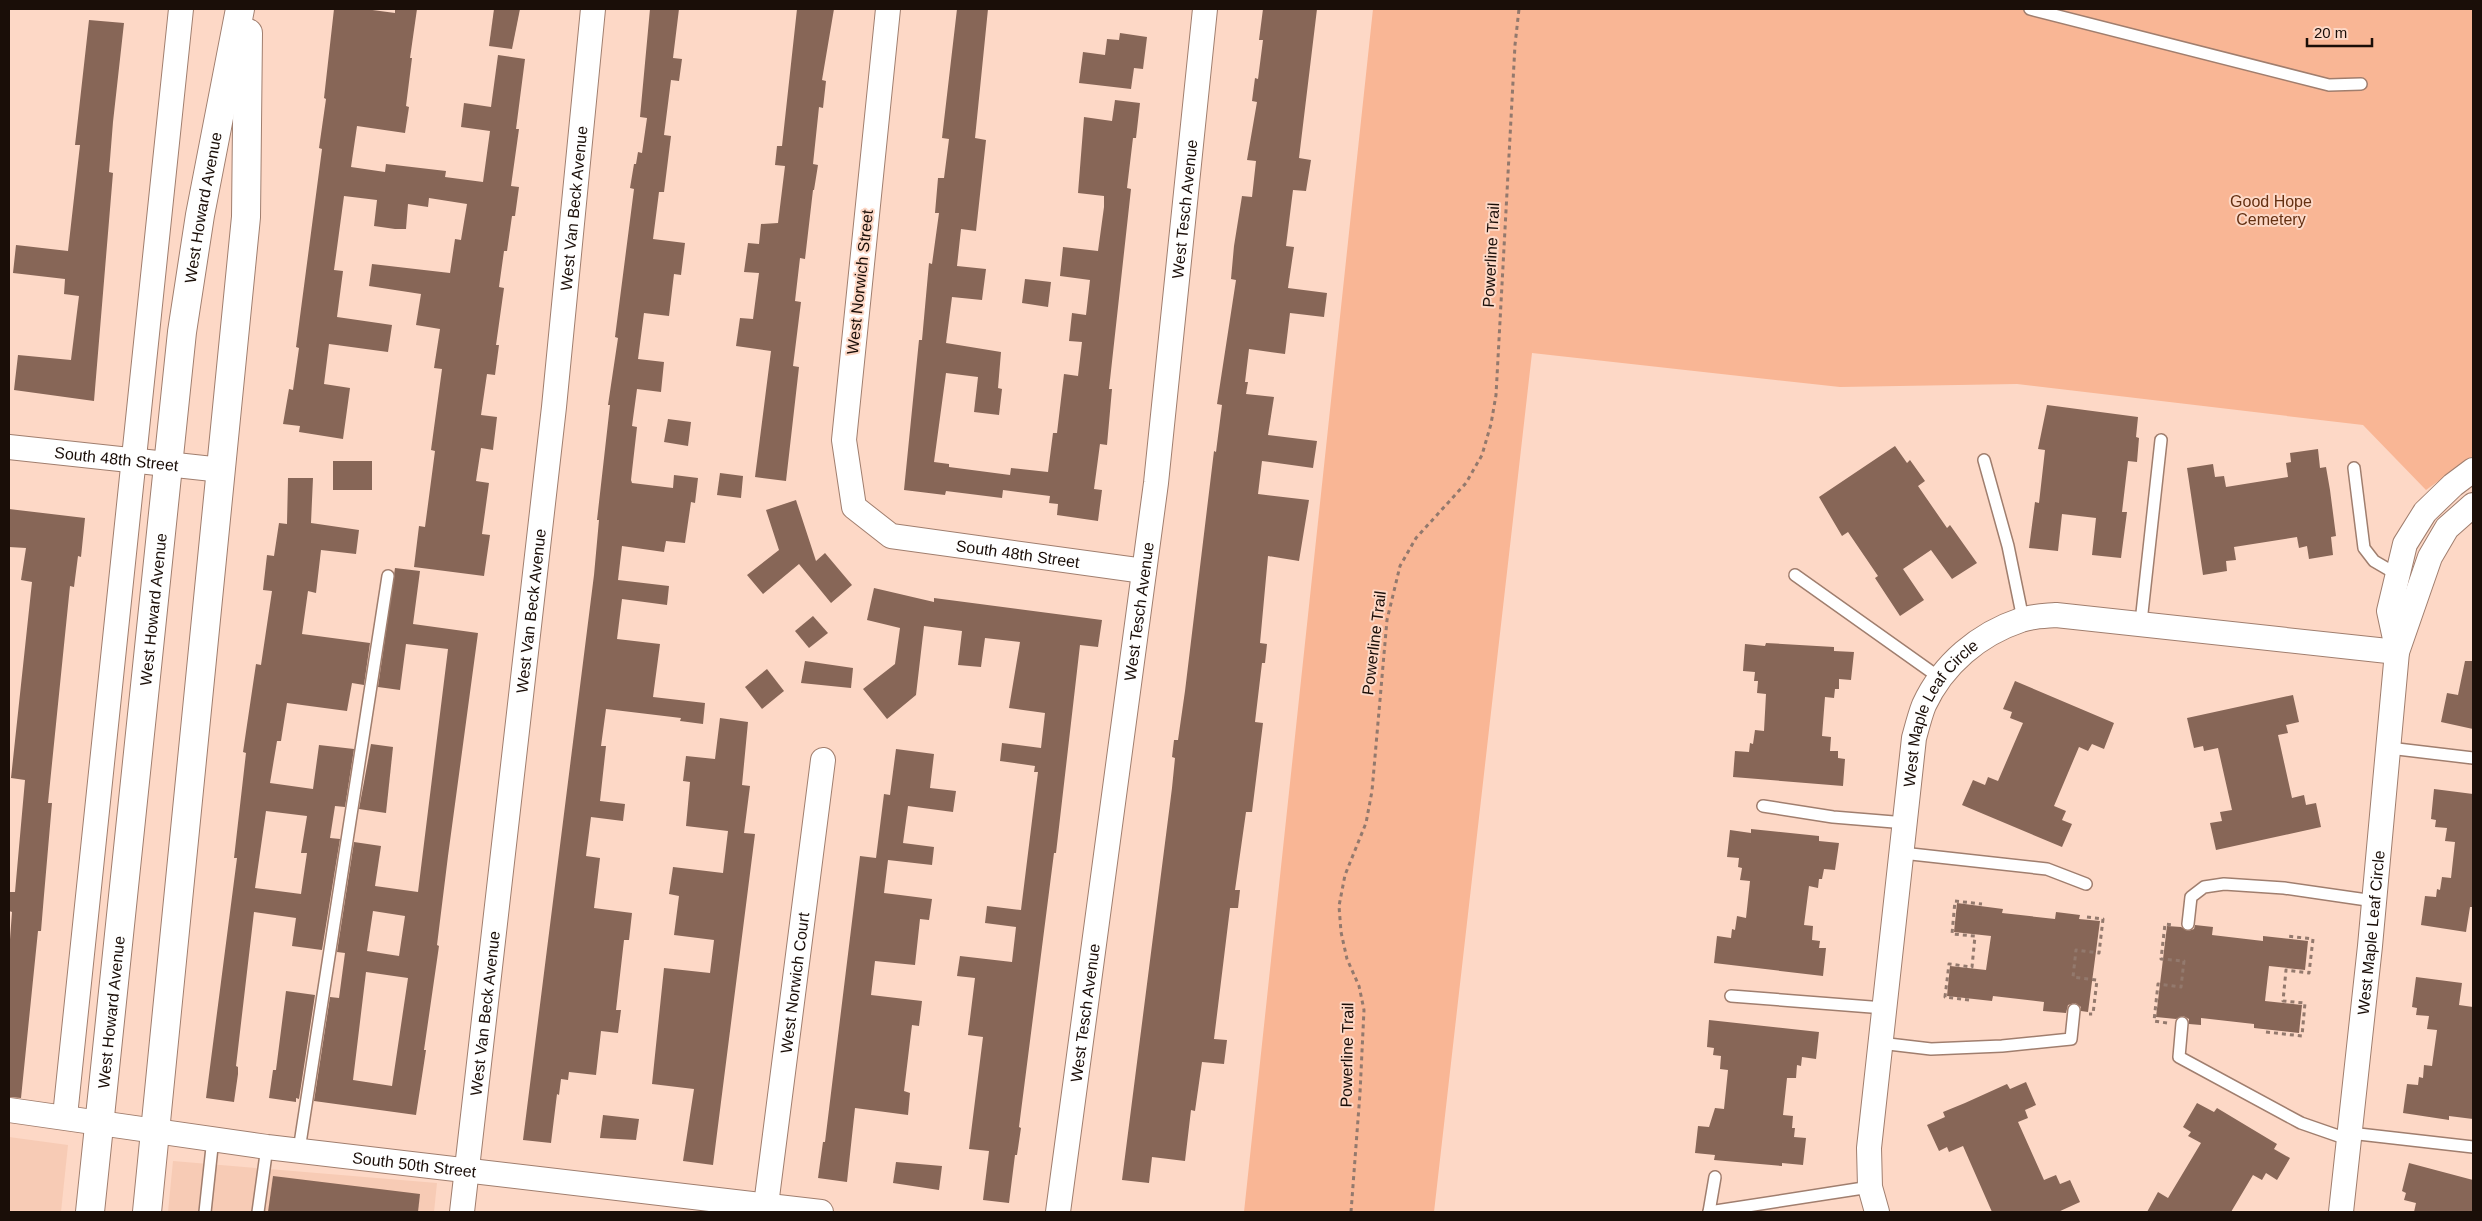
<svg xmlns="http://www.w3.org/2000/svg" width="2482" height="1221" font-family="Helvetica,sans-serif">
<rect width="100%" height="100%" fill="#fdd8c6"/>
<!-- built -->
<g fill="#f7cbb5">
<path d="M9 1137 68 1145 61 1212H9Z"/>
<path d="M173 1161 437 1183 434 1212H168Z"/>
</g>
<!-- green -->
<path fill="#f9b695" d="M1373 9H2473V456L2426 490 2363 425 2017 384 1840 387 1532 353 1434 1212H1244Z"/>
<!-- building -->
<g fill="#876657" fill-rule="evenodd">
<path d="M334 9H365L395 13V9H417L410 58H412L406 106 409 107 405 133 357 126 351 167 385 172 386 164 446 171 445 177 483 182 490 131 461 127 464 103 491 107 498 55 525 59 516 129H519L511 186 519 187 515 216H512L507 251H504L499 287 504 288 496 345H499L495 375 487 374 481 415 497 417 493 450 481 448 476 481 489 483 482 534 490 535 484 576 414 567 419 526 425 527 435 451 431 450 442 369 434 368 440 329 416 325 421 294 369 286 372 264 450 273 455 239 461 240 467 204 429 198 428 207 408 204 406 229H395L374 226 377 200 344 196 334 270 343 271 337 317 392 325 388 352 329 344 324 384 350 388 343 439 299 432 300 426 283 424 289 389 293 390 299 348 296 347 322 149 319 148 326 99 324 98Z"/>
<path d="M494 9H520L512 49 489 46Z"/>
<path d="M650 9H679L673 58 682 59 679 81 671 80 664 135 671 136 664 192H659L653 239 685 243 681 275 674 274 669 316 644 313 638 359 664 362 661 392 637 389 632 426 637 427 631 480 632 483 673 488 674 475 698 478 695 503 691 502 685 543 666 541 664 552 622 546 618 580 669 586 667 605 622 599 617 639 660 644 653 697 705 703 703 724 680 721 681 718 606 709 601 746H606L600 801 625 804 623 821 591 817 586 856 600 858 594 908 632 913 629 940H624L616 1010H621L618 1033 601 1031 596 1075 569 1072 568 1080 561 1079 559 1095 557 1094 551 1143 523 1140 594 575 599 520H597L610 405H608L618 338 615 337 634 189 630 188 634 164H636L638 152 642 153 647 118 640 117Z"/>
<path d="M797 9H834L822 80 826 81 823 108 819 107 813 164 818 165 814 190H813L805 259 800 258 795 301 801 302 793 366 799 367 786 481 755 477 771 351 736 346 740 318 753 319 759 273 744 272 748 243 759 244 761 224 778 223 785 166 775 165 777 146H782Z"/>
<path d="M957 9H988L975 138 986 140 976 231 961 229 957 266 986 269 982 300 952 297 946 343 1001 352 998 388 1002 389 999 415 974 412 978 377 946 373 934 462 949 464V467L1010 475 1011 468 1048 472 1053 433H1057L1064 374 1078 376 1082 342 1069 341 1072 313 1086 315 1090 280 1060 276 1063 247 1098 251 1104 207V196L1078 193 1084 117 1112 121 1115 100 1140 103 1136 138H1133L1127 188 1131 189 1109 389H1112L1107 445 1100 444 1094 489 1102 490 1098 521 1057 515 1058 504 1049 503 1050 496 1003 490 1002 498 946 491 945 495 904 490 919 340H922L929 263 932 264 939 213H935L938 178H944L949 139 942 138Z"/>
<path d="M1263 9H1317L1299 158 1311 160 1306 191 1293 190 1286 246 1294 247 1288 288 1327 293 1324 317 1290 313 1285 354 1249 349 1245 382H1248L1246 394 1274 397 1268 435 1317 441 1313 468 1262 461 1258 494 1309 500 1299 561 1268 556 1260 643 1267 644 1265 663H1262L1255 722 1263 723 1252 812H1246L1235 890H1240L1238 908H1230L1214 1039 1227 1040 1224 1064 1202 1062 1195 1111 1191 1110 1185 1161 1152 1157 1149 1183 1122 1180 1172 788 1175 758 1172 757 1174 740H1178L1185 691 1214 451 1216 452 1222 405 1217 404 1236 280 1231 279 1234 246 1242 196 1252 197 1256 161 1247 160 1257 102 1252 101 1255 78 1258 79 1263 40H1259Z"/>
<path d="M89 20 124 23 113 122 109 172 113 173 94 401 14 390 18 355 71 360 79 296 64 294 65 279 13 273 16 245 68 251 80 145H75Z"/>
<path d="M1120 33 1147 37 1143 69 1134 68 1131 89 1079 83 1083 52 1105 55 1107 39 1119 40Z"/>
<path d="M1025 279 1051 282 1048 307 1022 303Z"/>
<path d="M2047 405 2138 417 2136 437 2139 438 2137 462 2128 461 2122 512H2127L2121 558 2092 555 2096 518 2062 514 2058 551 2029 548 2035 502 2039 503 2045 450 2038 449Z"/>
<path d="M668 419 691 422 688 446 664 442Z"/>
<path d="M1895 446 1907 463 1910 460 1925 481 1918 486 1947 528 1950 525 1977 563 1952 579 1931 550 1903 569 1924 600 1900 616 1875 578 1878 576 1848 532 1842 536 1819 497Z"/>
<path d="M2318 449 2320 468 2326 467 2330 490 2336 536 2331 537 2333 555 2309 559 2307 546 2299 548 2297 537 2234 547 2236 560 2226 561 2227 571 2203 575 2187 468 2213 464 2215 477 2224 476 2226 487 2288 477 2286 463 2291 462 2290 453Z"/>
<rect x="333" y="461" width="39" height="29"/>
<path d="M720 473 743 476 741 498 717 495Z"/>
<path d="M288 478H313L311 523 359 530 356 554 321 550 316 593 308 591 302 634 370 643 364 685 352 683 347 711 287 703 281 741H277L270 783 313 789 319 745 354 749 345 807 335 806 330 838 340 839 322 950 292 946 296 918 254 912 236 1066 238 1067V1074L234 1102 206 1098 237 858H234L246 753 243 752 256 664 261 665 272 591 263 590 267 555 274 556 279 523 287 524ZM266 811 307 816 301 853H307L301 894 255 888Z"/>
<path d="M796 500 816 561 825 553 852 585 831 603 799 564 763 594 747 575 779 550 766 510Z"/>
<path d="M9 509 85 518 81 557 78 556 74 587 70 586 65 635 48 803H52L44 895 41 931H38L21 1098 9 1097V953L12 912 9 911V908L10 892H15L25 780 11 778 32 582 21 580 26 548 9 547Z"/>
<path d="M395 568 420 571 413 624 478 633 448 856 437 945 439 946 424 1050H426L416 1115 314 1101 330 997 339 998 345 953 337 952 354 842 381 846 375 886 418 892 448 649 406 644 400 690 378 687ZM373 911 405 916 399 956 367 951ZM366 972 408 978 392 1086 353 1080Z"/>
<path d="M874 588 934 602V598L1102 620 1098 647 1080 645 1056 853H1054L1019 1127 1021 1128 1017 1155H1015L1009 1203 983 1200 989 1151 969 1149 983 1037 968 1035 975 978 957 976 960 956 1012 962 1016 927 985 923 987 906 1021 910 1038 772H1034L1035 766 1000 761 1002 743 1041 748 1045 713 1009 708 1020 642 985 638 981 667 958 665 962 631 924 626 916 695 887 719 863 689 895 664 900 628 867 620Z"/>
<path d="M813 616 828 633 809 648 795 631Z"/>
<path d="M1766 643 1834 647V651L1854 652 1851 680 1839 679V689H1835L1834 698 1825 697 1822 736 1831 737 1830 751H1838V758L1845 759 1843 786 1733 777 1735 751 1749 752 1750 743 1753 744 1755 730 1764 731 1766 694 1757 693 1758 681H1754L1755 672 1743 671 1745 644 1765 646Z"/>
<path d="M805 661 853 668 851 688 801 683Z"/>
<path d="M2465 661H2473V729L2441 722 2447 693 2458 695Z"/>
<path d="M767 669 784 691 762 709 745 687Z"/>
<path d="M2015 681 2114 723 2104 749 2092 744 2088 751 2079 747 2054 806 2066 811 2062 820 2072 824 2062 847 1962 805 1973 780 1985 785 1988 777 1998 781 2023 723 2010 718 2012 712 2003 709Z"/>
<path d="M2293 695 2299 722 2286 725 2288 733 2278 735 2292 798 2304 795 2306 805 2316 803 2321 827 2216 850 2210 823 2222 821 2220 812 2232 810 2218 748 2204 751 2203 746 2194 748 2187 718Z"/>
<path d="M720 718 748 722 742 785 750 786 744 833 755 834 713 1165 683 1161 694 1089 652 1084 664 968 710 973 714 940 674 935 679 896 669 894 673 867 723 873 728 831 686 826 690 782 683 781 686 756 715 759Z"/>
<path d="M371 744 393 747 386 813 359 809Z"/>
<path d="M896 749 934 754 930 788 956 791 953 812 908 806 903 843 934 847 932 865 888 860 884 893 932 899 929 920 920 919 915 965 875 961 871 995 922 1001 919 1026 912 1025 904 1091 910 1093 908 1115 855 1108 847 1182 818 1178 823 1142H825L860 856 876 858 884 794 890 795Z"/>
<path d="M2434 789 2473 794V907H2470L2466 932 2421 925 2425 896 2436 897 2437 889 2440 890 2442 877 2451 878 2455 842 2445 841 2447 828 2435 827 2436 820 2431 819Z"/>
<path d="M1751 829 1819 836V841L1839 843 1835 870 1824 869 1822 879H1819L1818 888 1809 886 1804 925 1813 926 1812 940 1820 941 1819 948H1826L1823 976 1714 963 1717 936 1731 938 1732 929 1735 930 1737 916 1746 918 1750 881 1740 880 1742 868 1738 867 1739 858 1727 857 1730 830 1751 833Z"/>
<path d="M1957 903 2003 909 2002 913 2055 919 2056 912 2080 915 2079 919 2100 921 2088 1012 2081 1011V1007L2075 1003 2068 1005 2066 1013 2043 1011 2044 1002 1993 996 1992 1001 1947 996 1950 966 1986 970 1991 936 1954 932Z"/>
<path d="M2195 925 2213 927 2212 935 2263 941V936L2308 941 2305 970 2269 966 2265 1001 2302 1005 2299 1033 2254 1028V1024L2201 1018V1025L2189 1024V1019L2183 1016 2176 1019 2156 1017 2167 926 2181 927 2188 931 2194 929Z"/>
<path d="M2416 977 2462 983 2459 1005 2473 1007V1119L2449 1116V1120L2403 1113 2407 1084 2418 1085 2419 1077 2423 1078 2424 1065 2432 1066 2437 1030 2427 1029 2429 1016 2416 1015 2417 1008 2412 1007Z"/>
<path d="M286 991 315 995 299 1099 296 1098V1102L269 1098 273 1070H276Z"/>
<path d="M1709 1020 1819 1032 1816 1059 1802 1057 1801 1066 1797 1065 1796 1078H1787L1783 1115 1793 1116 1792 1128H1795L1794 1137 1806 1138 1803 1165 1782 1163V1166L1714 1160 1715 1155 1695 1153 1698 1126 1709 1127 1715 1108 1724 1109 1728 1070 1720 1069 1721 1056 1713 1055 1714 1048 1707 1047Z"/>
<path d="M2026 1082 2036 1105 2025 1110 2028 1118 2018 1122 2044 1180 2056 1175 2060 1184 2070 1180 2080 1202 2058 1212H1992L1963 1146 1949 1152 1947 1147 1939 1151 1927 1125 1945 1117 1943 1112 1965 1103 2007 1084 2010 1089Z"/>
<path d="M2197 1103 2214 1112 2217 1108 2277 1144 2274 1149 2290 1158 2277 1180 2266 1173 2262 1180 2253 1175 2231 1212H2147L2158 1192 2168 1198 2201 1143 2188 1136 2191 1132 2183 1127Z"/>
<path d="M603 1115 639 1119 636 1140 600 1138Z"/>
<path d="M896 1162 942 1166 939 1190 893 1183Z"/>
<path d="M2409 1163 2473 1180V1212H2414L2416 1203 2404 1200 2406 1193 2402 1191Z"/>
<path d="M273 1176 420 1194 418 1212H268Z"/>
</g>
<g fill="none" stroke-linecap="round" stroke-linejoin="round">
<!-- service casing -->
<g stroke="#a07e6e" stroke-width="14">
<g id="service">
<path d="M2030 9 2329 85 2361 84"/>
<path d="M1984 460 2008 546 2023 619"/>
<path d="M2354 468 2364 548 2374 561 2398 575"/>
<path d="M1795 575 1940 678"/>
<path d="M2141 622 2161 440"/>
<path d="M2389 748 2473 758"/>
<path d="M1763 806 1833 817 1906 823"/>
<path d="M1902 853 2047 869 2086 884"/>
<path d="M2188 924 2191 897 2204 887 2224 884 2284 888 2374 901"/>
<path d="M1731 996 1884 1008"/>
<path d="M2182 1023 2179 1057 2301 1123 2350 1140"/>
<path d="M1880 1043 1931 1049 2002 1046 2071 1039 2074 1010"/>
<path d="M2350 1133 2473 1147"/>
<path d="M299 1150 388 576"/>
<path d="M205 1212 213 1138"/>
<path d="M258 1212 267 1147"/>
<path d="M1709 1212 1870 1187"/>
<path d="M1709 1212 1715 1177"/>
</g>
</g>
<!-- minor casing -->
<g stroke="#a07e6e" stroke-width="26">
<g id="minor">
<path id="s1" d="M888 9 844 440 854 507 891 536 1144 571"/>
<path id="s2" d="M9 447 222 470"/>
<path d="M2397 648 2389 611 2405 544 2425 512 2453 485 2473 470"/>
<path id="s3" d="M9 1110 267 1147 821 1212"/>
<path d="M65 1116 181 9"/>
<path id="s4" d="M766 1205 823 760"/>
<path id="s5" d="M462 1212 554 407 593 9"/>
<path id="s6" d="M1058 1212 1156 483 1205 9"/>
<path id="s7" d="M1877 1212 1870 1187 1869 1148 1914 738C1917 727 1920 715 1924 705 1943 664 1979 634 2021 620 2032 616 2045 616 2056 615L2397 652"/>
<path id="s8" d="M2341 1212 2370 946 2397 652 2430 557 2447 528 2473 505"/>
</g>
</g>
<!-- tertiary casing -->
<g stroke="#a07e6e" stroke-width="30">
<g id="tertiary">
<path id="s9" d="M90 1212 182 332 200 215 240 9"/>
<path d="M147 1212 246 217 248 33"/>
</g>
</g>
<!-- path -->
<g stroke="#93796d" stroke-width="3" stroke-dasharray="4 4" stroke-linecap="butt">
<path d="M2087 917 2103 919 2099 953 2076 950 2073 977 2097 980 2093 1014H2089"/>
<path d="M1969 1000 1945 997 1949 964 1972 967 1975 936 1952 934 1955 901 1982 904"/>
<path d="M2167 1023 2154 1021 2158 984 2181 987 2184 961 2161 959 2165 924 2173 925"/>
<path d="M2266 1032 2302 1036 2305 1003 2283 1001 2286 970 2309 973 2313 939 2287 936"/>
<path d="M1351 1212 1360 1093 1364 1010 1359 986 1347 959 1341 932 1339 906 1345 875 1366 823 1372 791 1387 620 1400 566 1416 538 1466 483 1482 455 1491 424 1496 395 1515 45 1519 9"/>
</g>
<!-- service -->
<use href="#service" stroke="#fff" stroke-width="11"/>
<!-- minor -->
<use href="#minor" stroke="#fff" stroke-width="24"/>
<!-- tertiary -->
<use href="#tertiary" stroke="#fff" stroke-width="28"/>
</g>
<g text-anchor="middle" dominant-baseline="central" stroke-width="4" stroke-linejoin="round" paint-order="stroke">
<!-- park labels -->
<g font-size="16" fill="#643012" stroke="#fdd8c6">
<text x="2271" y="201">Good Hope<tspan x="2271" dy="18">Cemetery</tspan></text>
</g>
<!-- street labels -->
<g font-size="16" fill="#1a0e08" stroke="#fdd8c6">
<text stroke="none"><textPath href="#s9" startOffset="1011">West Howard Avenue</textPath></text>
<text stroke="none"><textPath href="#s5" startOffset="1010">West Van Beck Avenue</textPath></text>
<text stroke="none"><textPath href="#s6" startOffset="1011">West Tesch Avenue</textPath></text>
<text transform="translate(1491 255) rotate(-87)">Powerline Trail</text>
<text transform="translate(860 282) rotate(-84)">West Norwich Street</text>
<text stroke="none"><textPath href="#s2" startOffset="108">South 48th Street</textPath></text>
<text stroke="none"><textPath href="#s1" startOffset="676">South 48th Street</textPath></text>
<text stroke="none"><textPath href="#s9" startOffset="606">West Howard Avenue</textPath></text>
<text stroke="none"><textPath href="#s5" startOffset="605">West Van Beck Avenue</textPath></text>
<text stroke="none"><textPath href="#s6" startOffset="606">West Tesch Avenue</textPath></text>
<text transform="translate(1374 643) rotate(-83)">Powerline Trail</text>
<text stroke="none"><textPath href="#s7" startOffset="511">West Maple Leaf Circle</textPath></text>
<text stroke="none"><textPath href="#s8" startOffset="281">West Maple Leaf Circle</textPath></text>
<text stroke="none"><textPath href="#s4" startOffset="224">West Norwich Court</textPath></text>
<text stroke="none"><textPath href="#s9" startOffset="201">West Howard Avenue</textPath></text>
<text stroke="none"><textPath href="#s5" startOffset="200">West Van Beck Avenue</textPath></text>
<text stroke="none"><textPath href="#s6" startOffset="201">West Tesch Avenue</textPath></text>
<text transform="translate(1347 1055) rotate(-89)">Powerline Trail</text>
<text stroke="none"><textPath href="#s3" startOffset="409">South 50th Street</textPath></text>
</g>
</g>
<!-- border -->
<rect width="2482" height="1221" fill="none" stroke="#1a0e08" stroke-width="20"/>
<!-- scale -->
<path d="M2307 38v8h65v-8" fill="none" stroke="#1a0e08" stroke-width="2.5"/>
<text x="2314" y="38" font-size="15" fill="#1a0e08" stroke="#fdd8c6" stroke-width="4" paint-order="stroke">20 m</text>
</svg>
